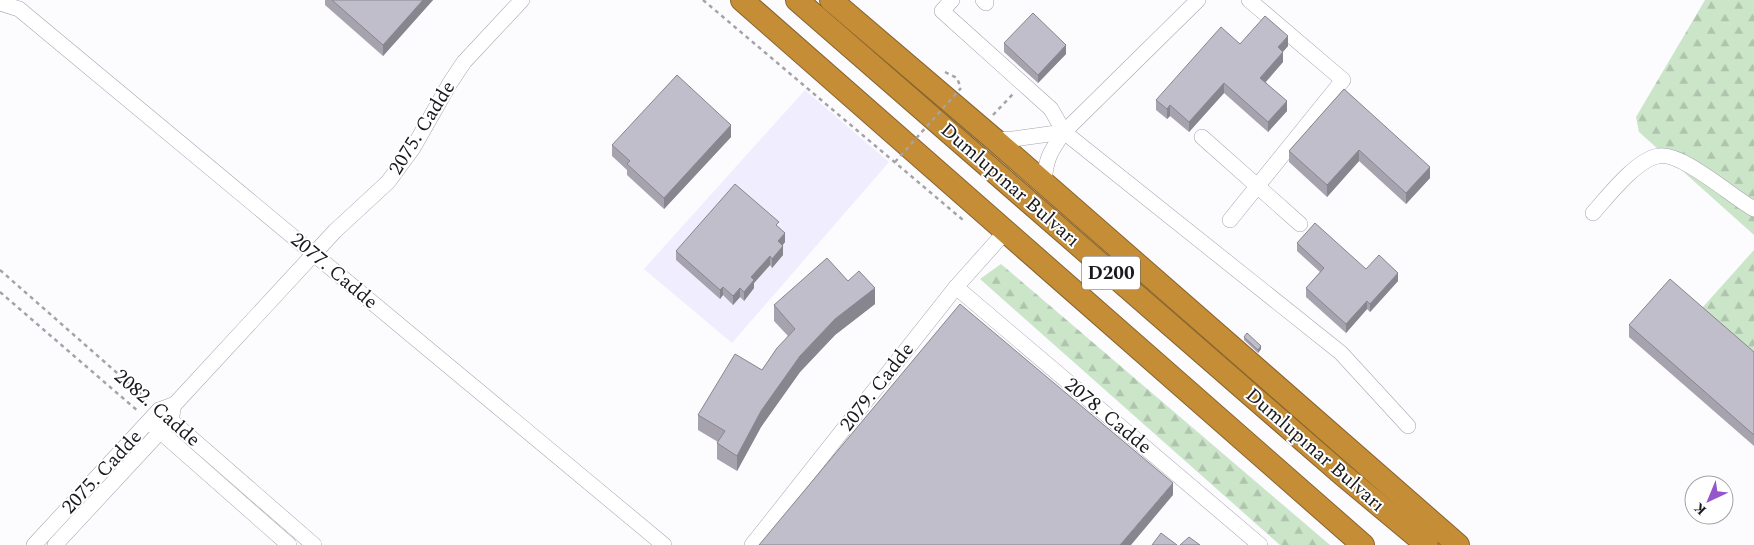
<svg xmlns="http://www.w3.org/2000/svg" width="1754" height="545" font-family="Spectral,serif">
<defs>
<pattern id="forest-firs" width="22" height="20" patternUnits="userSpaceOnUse" patternTransform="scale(1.25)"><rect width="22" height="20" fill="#cbe5c9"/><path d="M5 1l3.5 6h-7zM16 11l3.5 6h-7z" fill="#aec4ac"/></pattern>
</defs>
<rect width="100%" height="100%" fill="#fcfbfe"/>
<!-- built -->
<path fill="#f0edfe" d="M805 90 889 162 732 343 644 269Z"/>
<!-- forest -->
<g fill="url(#forest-firs)">
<path d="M1705 0H1754V235L1639 132 1636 117Z"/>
<path d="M1754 250V354L1702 308Z"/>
<path d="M1001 264 1330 545H1280L980 279Z"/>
</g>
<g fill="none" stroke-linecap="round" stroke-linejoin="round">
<!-- minor casing -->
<g stroke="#a7a4b1" stroke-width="16">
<g id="minor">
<path d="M952 0 942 11 1051 109 1064 132 1341 353 1408 426"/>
<path d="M983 0 986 3"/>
<path d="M0 3 19 9 664 545"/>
<path d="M1202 137 1300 224"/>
<path d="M995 140 1013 139 1064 132"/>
<path d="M1044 182C1046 158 1050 152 1064 132L1198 0"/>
<path d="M1593 213C1608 196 1636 160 1658 156 1681 151 1732 197 1754 209"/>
<path d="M1230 220 1343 80 1249 0"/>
<path d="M956 287 1260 545"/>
<path d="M159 410 314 545"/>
<path d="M154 426 289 545"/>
<path d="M34 545 159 410 175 404 335 231 388 182 413 148 450 83 464 62 522 0"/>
<path d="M55 545 171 420 173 410"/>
<path d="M752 545 956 287 1006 231"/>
</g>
</g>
<!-- highway casing -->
<g stroke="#88642e" stroke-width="24">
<g id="highway">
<path d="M742 0 1363 545"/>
<path d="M797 0 1343 475 1427 545"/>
<path d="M831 0 995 140 1458 545"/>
</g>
</g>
<!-- path -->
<g stroke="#a4a3a7" stroke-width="2.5" stroke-dasharray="4 4" stroke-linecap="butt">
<path d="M703 0 963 220"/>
<path d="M945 72 957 78 960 86"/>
<path d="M993 115 1013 94"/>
<path d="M0 270 149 401"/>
<path d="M0 292 139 412"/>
</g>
<!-- minor -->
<use href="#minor" stroke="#fff" stroke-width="15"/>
<!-- highway -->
<use href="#highway" stroke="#c48d36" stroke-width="22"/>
<!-- path-bridge -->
<path stroke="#a4a3a7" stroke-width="2.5" stroke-dasharray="4 4" stroke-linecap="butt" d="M895 162 961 88"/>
</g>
<!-- wall -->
<g fill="#a6a3af">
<path d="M325 0H433L383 56 325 5Z"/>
<path d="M1004 43 1066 54 1038 83 1004 52Z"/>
<path d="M1240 44 1288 46 1283 52V62L1266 82 1287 111 1268 132 1224 93 1189 132 1170 116 1167 119 1156 110V100Z"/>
<path d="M1344 89 1430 178 1406 204 1359 161 1327 197 1289 162V151Z"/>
<path d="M731 137 664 209 627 175V170L612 156V145Z"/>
<path d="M779 227 785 242 783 245V255L772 268 770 265 754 283V288L744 301 740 297 733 305 723 295 720 299 676 260V251Z"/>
<path d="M1297 243 1366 269 1398 281 1370 312 1367 309 1346 333 1306 297V288L1320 272 1297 251Z"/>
<path d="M848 281 875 304 835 335 800 372 761 427 737 471 717 459V443L718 442 698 430V415L762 370 788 336 774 321V305Z"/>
<path d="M1629 325 1754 352V446L1629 337Z"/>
<path d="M1244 337 1261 349 1258 353 1244 340Z"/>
</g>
<!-- shaded-wall -->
<g fill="#87858e">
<path d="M423 0H433L383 56V45Z"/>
<path d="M1288 36V46L1278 57V47Z"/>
<path d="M1066 45V54L1038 83V75Z"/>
<path d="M1283 52V62L1260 88V78Z"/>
<path d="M1224 83V93L1189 132V122Z"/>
<path d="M1287 101V111L1268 132V122Z"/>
<path d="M1170 105V116L1167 119V109Z"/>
<path d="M731 125V137L664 209V198Z"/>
<path d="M1359 150V161L1327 197V185Z"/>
<path d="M1430 167V178L1406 204V193Z"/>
<path d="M785 233V242L778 250V241Z"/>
<path d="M783 246V255L772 268V259Z"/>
<path d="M770 256V265L754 283V288L744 301V292L751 277Z"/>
<path d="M1398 273V281L1370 312V304Z"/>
<path d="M723 287V295L720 299V290Z"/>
<path d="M740 288V297L733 305V296Z"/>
<path d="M875 288V304L835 335 800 372 761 427 737 471V456L761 411 800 356 835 319Z"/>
<path d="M1367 301V309L1346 333V324Z"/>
<path d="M1261 346V349L1258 353V350Z"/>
<path d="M1173 483V495L1131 545H1120Z"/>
</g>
<!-- building -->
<g fill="#c1becb" stroke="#87858e">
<path d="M332 0H423L383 45Z"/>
<path d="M1033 13 1066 45 1038 75 1004 43Z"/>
<path d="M1265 16 1288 36 1278 47 1283 52 1260 78 1287 101 1268 122 1224 83 1189 122 1170 105 1167 109 1156 100 1221 27 1240 44Z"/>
<path d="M677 75 731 125 664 198 627 164 630 161 612 145Z"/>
<path d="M1344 89 1430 167 1406 193 1359 150 1327 185 1289 151Z"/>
<path d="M735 184 779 222 776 225 785 233 778 241 783 246 772 259 770 256 751 277 754 280 744 292 740 288 733 296 723 287 720 290 676 251Z"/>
<path d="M1315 223 1366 269 1379 255 1398 273 1370 304 1367 301 1346 324 1306 288 1324 268 1297 243Z"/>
<path d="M827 258 848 281 859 271 875 288 835 319 800 356 761 411 737 456 717 443 725 431 698 415 735 354 762 370 777 348 795 329 774 305Z"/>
<path d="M1670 279 1754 352V435L1629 325Z"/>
<path d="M960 304 1173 483 1120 545H759Z"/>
<path d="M1247 333 1261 346 1258 350 1244 337Z"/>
<path d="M1161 533 1177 545H1152Z"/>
<path d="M1189 537 1200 545H1180Z"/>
</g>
<g text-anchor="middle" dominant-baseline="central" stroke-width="4" stroke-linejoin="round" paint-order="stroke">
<!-- shield labels -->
<rect fill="#fff" stroke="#5f5e62" stroke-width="1" x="1082" y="256.5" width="58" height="33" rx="4"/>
<g font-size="19" font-weight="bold" fill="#1a191e">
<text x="1111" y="273">D200</text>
</g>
<!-- street labels -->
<g font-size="20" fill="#1a191e" stroke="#fff">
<text transform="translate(422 128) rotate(-58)">2075. Cadde</text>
<text transform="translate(1010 185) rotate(41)">Dumlupınar Bulvarı</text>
<text transform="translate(334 271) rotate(40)">2077. Cadde</text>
<text transform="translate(877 387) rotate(-52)">2079. Cadde</text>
<text transform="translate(157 408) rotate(41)">2082. Cadde</text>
<text transform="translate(1108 416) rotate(40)">2078. Cadde</text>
<text transform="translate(1315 450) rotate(41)">Dumlupınar Bulvarı</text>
<text transform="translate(102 472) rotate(-47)">2075. Cadde</text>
</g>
</g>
<!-- north arrow -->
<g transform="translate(1709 500) rotate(224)"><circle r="24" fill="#ffffff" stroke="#a3a3a5"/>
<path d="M0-4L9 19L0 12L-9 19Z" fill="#9555cb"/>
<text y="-8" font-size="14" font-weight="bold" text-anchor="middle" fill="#1a191e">K</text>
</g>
</svg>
